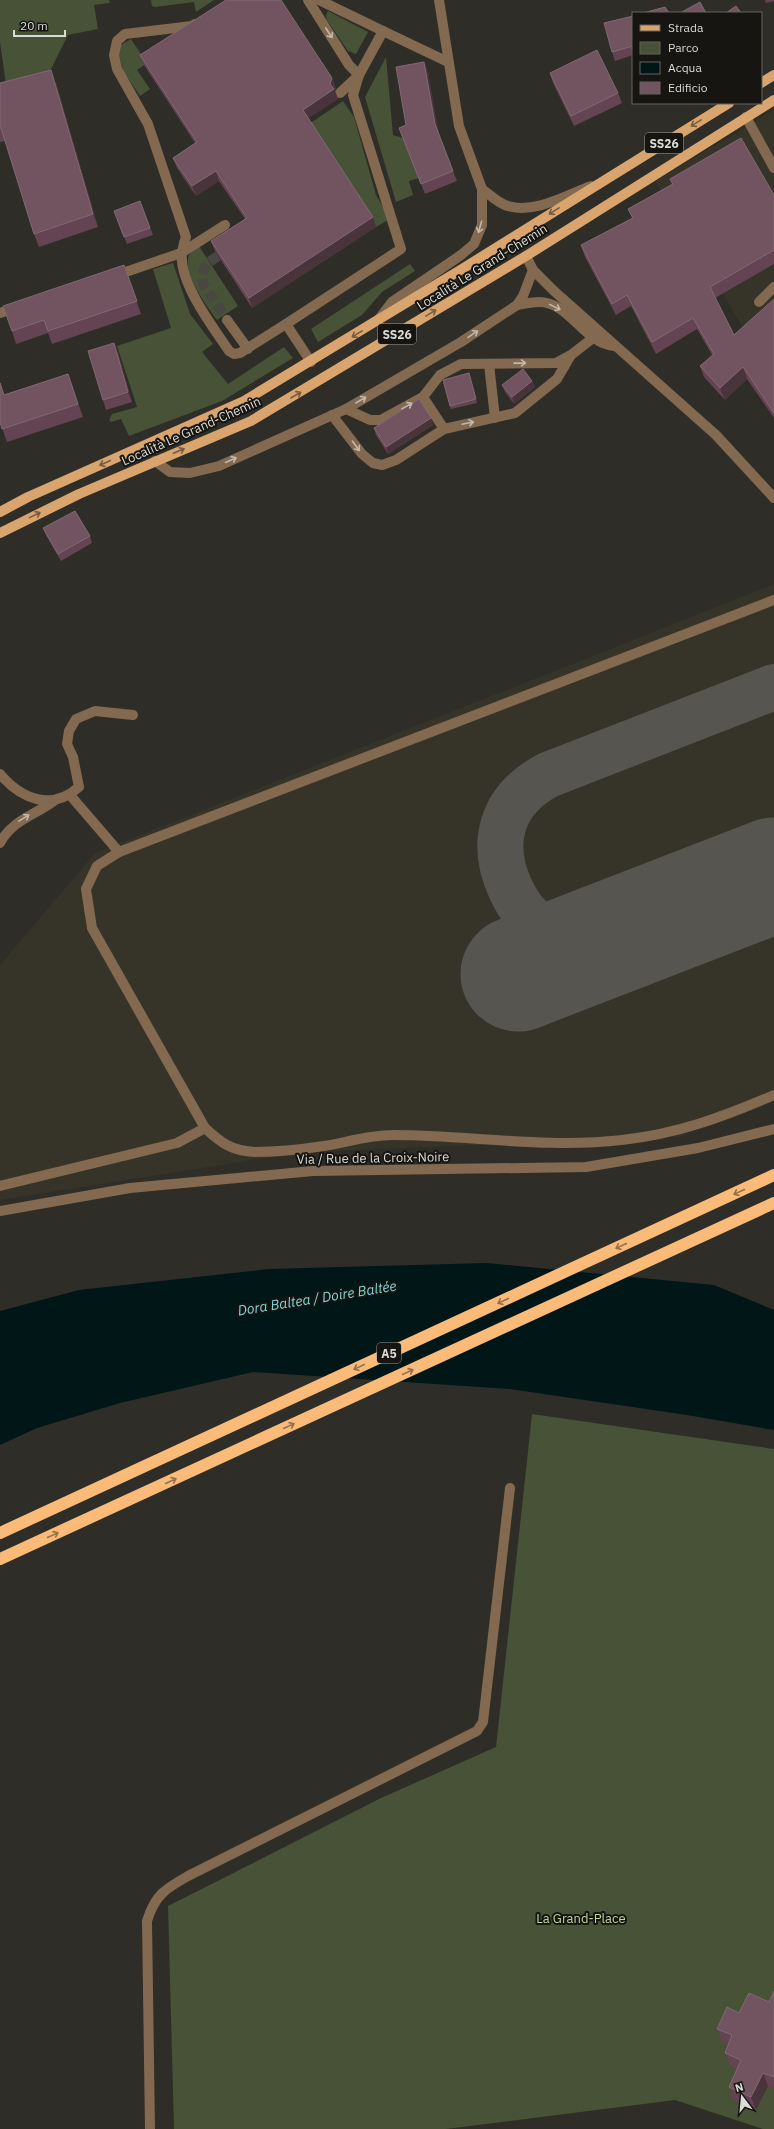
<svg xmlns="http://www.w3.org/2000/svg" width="774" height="2129" font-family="'IBM Plex Sans',sans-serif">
<rect width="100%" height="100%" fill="#2e2d27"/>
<!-- built -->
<g fill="#363428">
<path d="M774 110V301L743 328 655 181Z"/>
<path d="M774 584V1098L679 1137 304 1152 0 1200V965L95 853Z"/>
</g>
<!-- green -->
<g fill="#475236">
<path d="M0 0H109L110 3 94 5 98 29 68 35 49 73 6 84 0 42Z"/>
<path d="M151 0H214L196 12 194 2 155 7 152 6Z"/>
<path d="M328 11 368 32 356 54 348 51 327 20 326 15Z"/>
<path d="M131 39 147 63 137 70 150 89 140 96 123 71 117 47Z"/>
<path d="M386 57 393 135 403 138 419 178 409 181 413 195 396 202 365 97Z"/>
<path d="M343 101 354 117 376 195 390 219 376 227 309 124Z"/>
<path d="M199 246 238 306 217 320C207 306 178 269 191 252 193 249 197 247 199 246Z"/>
<path d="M173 263 190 314 213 344 202 352 228 384 284 347 293 358 222 401 129 436 121 419 111 422 109 420 112 414 137 407 117 346 171 328 153 269Z"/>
<path d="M410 264 415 271 382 292 362 315 318 342 311 329Z"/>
<path d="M532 1414 774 1449V2129H763L675 2100 446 2129H174L168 1906 381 1798 496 1747Z"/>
</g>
<!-- water -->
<path fill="#001617" d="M487 1263 714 1285 774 1310V1430L687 1415 510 1389 253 1372 120 1403 37 1428 0 1445V1311L79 1290 269 1269Z"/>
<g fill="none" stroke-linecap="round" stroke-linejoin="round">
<!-- taxiway -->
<path stroke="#565550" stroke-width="46" d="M626 932C608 937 591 942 572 940 544 935 523 916 511 890 489 843 501 800 548 775L774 687"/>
<!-- runway -->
<path stroke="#565550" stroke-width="115" d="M518 974 774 875"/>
<!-- minor-tunnel -->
<path stroke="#484741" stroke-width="10" stroke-dasharray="10 5" stroke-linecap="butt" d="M218 256 206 264 202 276 203 283 227 320"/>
<!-- minor -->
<g stroke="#83694f" stroke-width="10">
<path d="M308 0 349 65 359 75 340 93"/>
<path d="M319 0 383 31"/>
<path d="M195 24 192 26 125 34 117 41 114 55 117 69 148 124 186 237C184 242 183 247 182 252 178 282 213 327 229 351L234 354 240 353 286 324"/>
<path d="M746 117 774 168"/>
<path d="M482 189C489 194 499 204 508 206 535 214 566 195 591 186"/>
<path d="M526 256 533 270 554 291 716 435 774 498"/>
<path d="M114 276 181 253 225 225"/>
<path d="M759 302 774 287"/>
<path d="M517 305C524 304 532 302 539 302 570 302 583 343 614 346"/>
<path d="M0 313 17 307"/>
<path d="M379 319 392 302 461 255 474 244 482 225V189L459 126 439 0"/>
<path d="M227 320 248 349"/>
<path d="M311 362 286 324 401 249 353 95 359 75 383 31 448 62"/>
<path d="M489 364 495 418"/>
<path d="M423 397 444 429"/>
<path d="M346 409 370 420H381L423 397 440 375 461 364 556 363 571 355 593 338"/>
<path d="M332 415 362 454 373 463 382 465 396 460 444 429 515 413 557 379 571 355"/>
<path d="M155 461 170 472 190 473 219 466 346 409 461 342 517 305 523 296 533 270"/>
<path d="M774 600 119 852 97 866 86 889 92 928 205 1128C221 1143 232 1151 255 1152 276 1152 304 1149 324 1146 348 1142 369 1135 393 1135 469 1135 545 1149 622 1140 677 1134 723 1117 774 1095"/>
<path d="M0 774C22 800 52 811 79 787L73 757 67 744 69 731 76 719 95 711 133 715"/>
<path d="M70 795 119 852"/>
<path d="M0 843C12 820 36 815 55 800"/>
<path d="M0 1186 177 1143 205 1128"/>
<path d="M0 1211 130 1188 313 1171 586 1167 698 1148 774 1129"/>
<path d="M150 2129 147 1921C155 1895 165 1889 188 1876L477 1731 483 1722 510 1488"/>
</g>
<!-- major -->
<g stroke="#d9a46d" stroke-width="10">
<path d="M761 83 774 75"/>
<path d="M0 512 28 497 244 401 462 269 729 103"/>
<path d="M0 533 79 494 251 421 526 256 774 100"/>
</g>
<!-- highway -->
<g stroke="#fbbb78" stroke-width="12">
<path d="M0 1533 774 1175"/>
<path d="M0 1559 774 1203"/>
</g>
</g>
<!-- wall -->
<g fill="#644452">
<path d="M765 0H774V1L766 3Z"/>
<path d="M633 16V55L615 61 612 52Z"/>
<path d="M140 55 332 78 336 88 335 91 338 99 308 118 373 217 376 227 252 308 215 251 211 241 245 219 219 181 196 196 177 168 173 158 195 143 144 65Z"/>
<path d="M424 62 428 72 438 133 457 181 425 194 403 138 406 125Z"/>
<path d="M550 73 618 93 622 103 574 126 553 83Z"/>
<path d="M0 83H56L98 227 39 247 34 234 5 141 0 142Z"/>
<path d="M670 179 774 195V264L715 298 734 335 774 299V418L747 379 725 400 704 377 700 366 712 355 697 329 656 354 631 306 616 315 585 257 581 245 632 218 628 209 672 184Z"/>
<path d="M140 201 153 235 127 244 114 211Z"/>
<path d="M124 265 141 314 52 344 48 333 16 344 12 331Z"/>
<path d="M118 353 132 402 106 410 103 400Z"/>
<path d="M68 374 83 417 7 442 0 422V382L4 395Z"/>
<path d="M470 377 477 403 451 409 450 406Z"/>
<path d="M532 381 535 387 514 404 505 392 502 385Z"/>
<path d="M431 418 433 425 388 454 376 435 374 428Z"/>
<path d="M43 528 90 536 92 543 61 561 46 535Z"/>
<path d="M774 1991V2088L768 2086 756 2110 733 2100 729 2087 737 2069 730 2066 725 2053 728 2045 722 2042 717 2029 739 2013 769 2002Z"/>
</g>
<!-- shaded-wall -->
<g fill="#49343b">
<path d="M424 62 428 72 439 134 435 124Z"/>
<path d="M51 70 56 83 98 227 93 214Z"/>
<path d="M332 78 336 88 335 91 338 99 306 120 303 110 330 84Z"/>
<path d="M216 171 219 181 196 196 192 186Z"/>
<path d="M373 217 376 227 252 308 249 298Z"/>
<path d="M114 343 118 353 132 402 128 392Z"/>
<path d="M743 367 747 379 725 400 720 388Z"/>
<path d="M532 381 535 387 514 404 512 397Z"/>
<path d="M431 418 433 425 388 454 386 447Z"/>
<path d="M763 2073 768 2086 756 2110 751 2097Z"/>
</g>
<!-- building -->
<g fill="#715460" stroke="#816973">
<path d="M226 0H281L332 78 330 84 334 89 303 110 373 217 249 298 211 241 247 218 216 171 192 186 173 158 197 142 140 55Z"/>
<path d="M700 2 706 13H680Z"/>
<path d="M736 6 741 13H726Z"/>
<path d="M665 7 669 13H643Z"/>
<path d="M633 16V46L612 52 604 23Z"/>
<path d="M597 50 618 93 571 116 550 73Z"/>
<path d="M424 62 435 124 453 171 421 184 399 128 406 125 396 67Z"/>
<path d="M51 70 93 214 34 234 1 128H0V83Z"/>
<path d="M741 138 774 195V250L710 287 734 335 774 299V413L743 367 720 388 700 366 714 354 693 318 652 342 627 295 612 304 581 245 633 218 628 209 673 184 670 179Z"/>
<path d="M140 201 150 228 124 237 114 211Z"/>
<path d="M124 265 137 301 48 331 44 320 12 331 3 306Z"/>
<path d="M114 343 128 392 103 400 88 351Z"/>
<path d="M523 369 532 381 512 397 502 385Z"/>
<path d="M469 373 476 399 450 406 443 380Z"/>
<path d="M68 374 78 404 2 429 0 422V383L4 395Z"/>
<path d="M419 399 431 418 386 447 374 428Z"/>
<path d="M75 511 90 536 58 554 43 528Z"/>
<path d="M774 1991V2077L763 2073 751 2097 729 2087 741 2060 725 2053 732 2035 717 2029 727 2007 739 2013 749 1993 769 2002Z"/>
</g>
<!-- one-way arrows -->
<defs><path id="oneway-shaft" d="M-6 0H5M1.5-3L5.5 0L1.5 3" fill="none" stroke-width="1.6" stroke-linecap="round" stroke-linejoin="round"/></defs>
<g stroke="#c0b8ae">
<use href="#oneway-shaft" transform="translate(329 33) rotate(57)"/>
<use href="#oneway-shaft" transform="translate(480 227) rotate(106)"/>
<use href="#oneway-shaft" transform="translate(555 307) rotate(26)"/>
<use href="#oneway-shaft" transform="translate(473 334) rotate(-34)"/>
<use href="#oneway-shaft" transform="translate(520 363) rotate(-1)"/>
<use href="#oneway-shaft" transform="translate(361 400) rotate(-30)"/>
<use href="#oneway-shaft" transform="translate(407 406) rotate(-29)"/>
<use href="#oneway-shaft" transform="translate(468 423) rotate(-12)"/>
<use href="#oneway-shaft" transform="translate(356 446) rotate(53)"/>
<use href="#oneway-shaft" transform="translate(231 460) rotate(-24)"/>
<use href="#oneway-shaft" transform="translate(24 818) rotate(-31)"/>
</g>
<g stroke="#785c40">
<use href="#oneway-shaft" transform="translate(696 123) rotate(148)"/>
<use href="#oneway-shaft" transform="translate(554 211) rotate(148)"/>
<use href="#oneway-shaft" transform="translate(431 313) rotate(-31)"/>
<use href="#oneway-shaft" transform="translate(357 334) rotate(148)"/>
<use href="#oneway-shaft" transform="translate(296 395) rotate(-30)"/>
<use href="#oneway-shaft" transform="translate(179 451) rotate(-23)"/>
<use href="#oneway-shaft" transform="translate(105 463) rotate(156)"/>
<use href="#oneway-shaft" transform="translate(35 515) rotate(-26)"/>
</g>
<g stroke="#94704a">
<use href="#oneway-shaft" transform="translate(739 1192) rotate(155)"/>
<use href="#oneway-shaft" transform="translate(621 1246) rotate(155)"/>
<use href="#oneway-shaft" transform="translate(503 1301) rotate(155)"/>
<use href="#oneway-shaft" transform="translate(359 1367) rotate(155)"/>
<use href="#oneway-shaft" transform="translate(408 1372) rotate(-25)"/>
<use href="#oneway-shaft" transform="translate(289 1426) rotate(-25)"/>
<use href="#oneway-shaft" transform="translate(171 1481) rotate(-25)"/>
<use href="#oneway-shaft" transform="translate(53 1535) rotate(-25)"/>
</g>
<g text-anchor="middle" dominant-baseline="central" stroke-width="4" stroke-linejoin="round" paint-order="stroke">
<!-- shield labels -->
<g fill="#161512" stroke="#9f9f9b" stroke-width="1">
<rect x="645" y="133" width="38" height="20" rx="3"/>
<rect x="378" y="324" width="38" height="20" rx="3"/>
<rect x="377" y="1343" width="24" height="20" rx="3"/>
</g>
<g font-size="12" font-weight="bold" fill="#dadad6">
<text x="664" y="143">SS26</text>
<text x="397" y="334">SS26</text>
<text x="389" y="1353">A5</text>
</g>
<!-- street labels -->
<g font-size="13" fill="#dadad6" stroke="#161512">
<text transform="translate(482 267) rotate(-32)">Località Le Grand-Chemin</text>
<text transform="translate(191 431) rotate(-24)">Località Le Grand-Chemin</text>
<text transform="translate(373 1158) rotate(-1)">Via / Rue de la Croix-Noire</text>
</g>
<!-- park labels -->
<g font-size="13" fill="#bed59a" stroke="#161512">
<text x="581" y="1918">La Grand-Place</text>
</g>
<!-- water labels -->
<g font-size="14" font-style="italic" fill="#80d5d6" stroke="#161512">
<text transform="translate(317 1298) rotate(-9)">Dora Baltea / Doire Baltée</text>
</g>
</g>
<!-- legend -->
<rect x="632" y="12" width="130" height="92" fill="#161512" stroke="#646460"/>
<rect x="640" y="25" width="20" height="6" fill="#d9a46d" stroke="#646460"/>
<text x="668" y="32" font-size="12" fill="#dadad6">Strada</text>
<rect x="640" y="42" width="20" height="12" fill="#475236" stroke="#646460"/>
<text x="668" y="52" font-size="12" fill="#dadad6">Parco</text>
<rect x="640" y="62" width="20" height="12" fill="#001617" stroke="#646460"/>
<text x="668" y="72" font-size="12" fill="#dadad6">Acqua</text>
<rect x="640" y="82" width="20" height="12" fill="#715460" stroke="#646460"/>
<text x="668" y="92" font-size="12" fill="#dadad6">Edificio</text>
<!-- north arrow -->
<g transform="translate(742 2097) rotate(344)" stroke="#161512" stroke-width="3" paint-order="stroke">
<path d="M0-3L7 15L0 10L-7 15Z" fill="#dadad6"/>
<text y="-6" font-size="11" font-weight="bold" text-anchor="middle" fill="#dadad6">N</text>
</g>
<!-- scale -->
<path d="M14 30v6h51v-6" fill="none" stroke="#dadad6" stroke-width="2"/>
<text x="20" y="30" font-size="12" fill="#dadad6" stroke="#161512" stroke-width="3" paint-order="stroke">20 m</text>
</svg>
